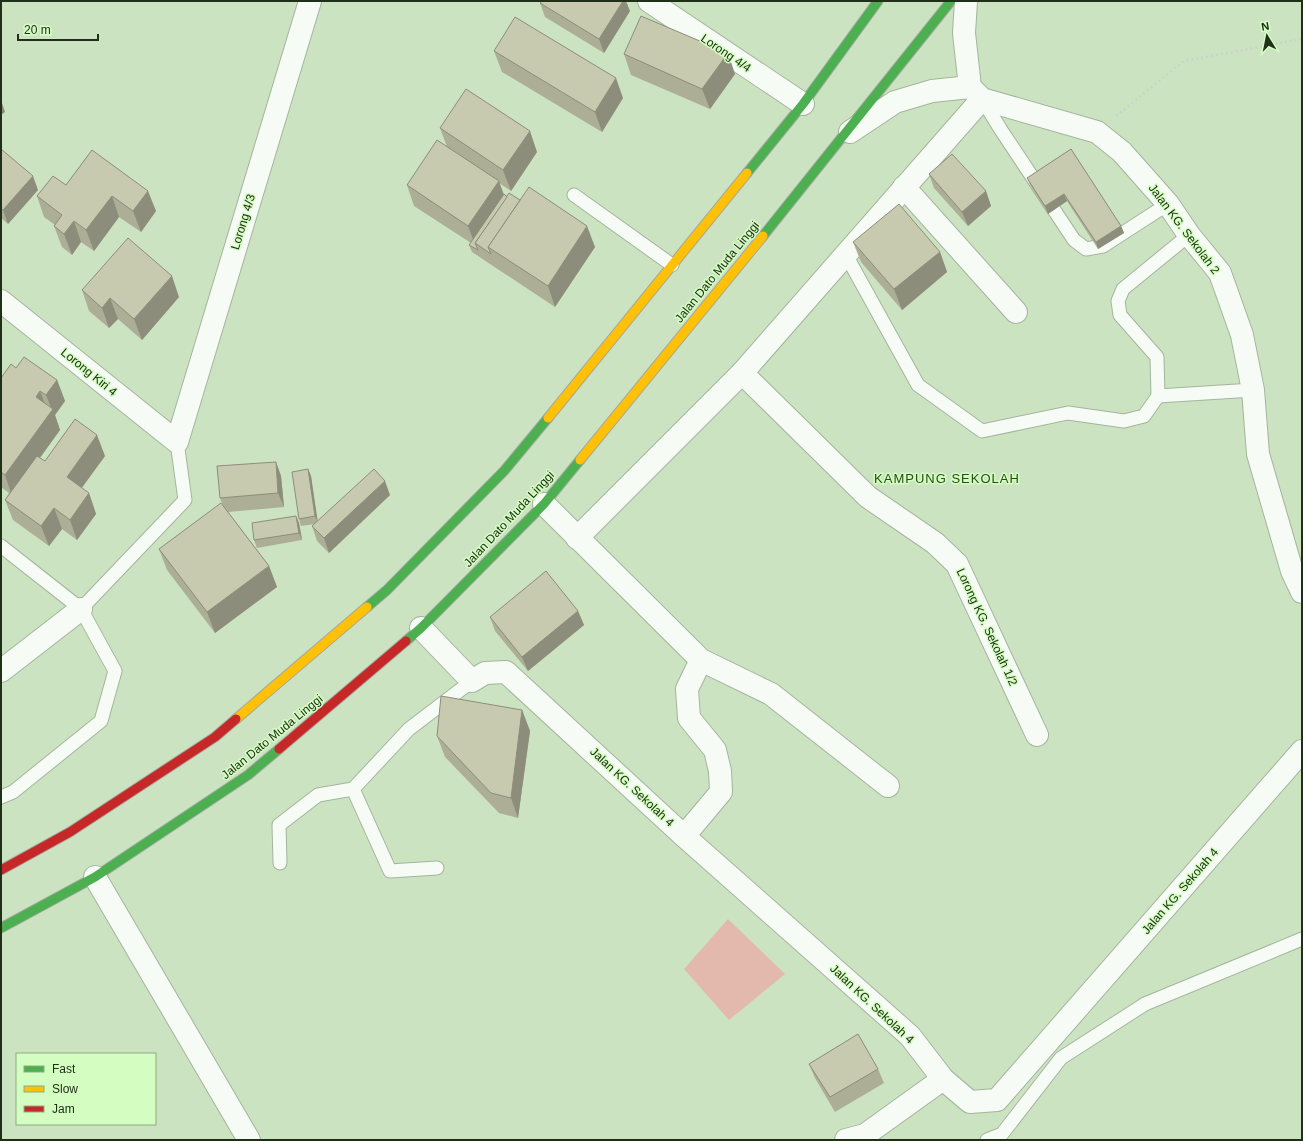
<svg xmlns="http://www.w3.org/2000/svg" width="1303" height="1141" font-family="Helvetica,sans-serif">
<rect width="100%" height="100%" fill="#cce3c2"/>
<!-- green -->
<path fill="#e3b9ad" d="M728 919 785 974 729 1020 684 969Z"/>
<g fill="none" stroke-linecap="round" stroke-linejoin="round">
<!-- lane casing -->
<g stroke="#a3b59c" stroke-width="15">
<g id="lane">
<path d="M982 99 1001 130 1074 240 1086 249 1103 246 1168 204"/>
<path d="M574 195 672 265"/>
<path d="M846 255 918 385 982 431 1068 413 1124 421 1144 416 1158 396 1157 357 1120 315 1118 301 1123 289 1189 235"/>
<path d="M1158 396 1253 390"/>
<path d="M1 546 81 609 115 671 101 721 13 792 1 797"/>
<path d="M81 609 185 500 177 442"/>
<path d="M280 863 279 825 318 795 353 789"/>
<path d="M437 868 390 871 353 789 409 729 472 681"/>
<path d="M987 1140 1002 1134 1061 1058 1145 1004 1302 939"/>
</g>
</g>
<!-- street casing -->
<g stroke="#a3b59c" stroke-width="24">
<g id="street">
<path d="M649 1 803 104"/>
<path d="M966 1 964 33 970 87 982 99 1097 132 1122 152 1168 204 1189 235 1220 273 1242 335 1253 390 1258 454 1292 571 1302 592"/>
<path d="M850 132 895 102 932 91 970 87"/>
<path d="M904 187 1016 312"/>
<path d="M1 301 177 442 310 1"/>
<path d="M742 373 868 497 935 543 957 564 1037 735"/>
<path d="M544 504 701 660 771 694 888 786"/>
<path d="M577 538 742 373 982 99"/>
<path d="M421 628 472 681 485 673 506 672 684 836 910 1036 943 1079 970 1102 997 1100 1302 751"/>
<path d="M1 671 81 609"/>
<path d="M684 836 721 792 720 771 715 750 689 718 687 689 701 660"/>
<path d="M95 877 249 1140"/>
<path d="M846 1140 865 1135 943 1079"/>
</g>
</g>
<!-- fast casing -->
<g stroke="#a4a8a2" stroke-width="11">
<g id="fast">
<path d="M747 173 803 104 878 1"/>
<path d="M763 236 951 1"/>
<path d="M367 607 387 590 504 471 548 418"/>
<path d="M406 641 421 628 544 504 580 460"/>
<path d="M1 928 95 877 248 775 279 749"/>
</g>
</g>
<!-- slow casing -->
<g stroke="#a4a8a2" stroke-width="11">
<g id="slow">
<path d="M548 418 747 173"/>
<path d="M580 460 763 236"/>
<path d="M236 719 367 607"/>
</g>
</g>
<!-- jam casing -->
<g stroke="#a4a8a2" stroke-width="11">
<g id="jam">
<path d="M279 749 406 641"/>
<path d="M1 870 70 832 215 737 236 719"/>
</g>
</g>
<!-- path -->
<path stroke="#ccd3c9" stroke-width="2.5" stroke-dasharray="2 3" stroke-linecap="butt" d="M1116 116 1184 61 1302 39"/>
<!-- lane -->
<use href="#lane" stroke="#f7fbf6" stroke-width="13"/>
<!-- street -->
<use href="#street" stroke="#f7fbf6" stroke-width="22"/>
<!-- fast -->
<use href="#fast" stroke="#4caf50" stroke-width="9"/>
<!-- slow -->
<use href="#slow" stroke="#ffc107" stroke-width="9"/>
<!-- jam -->
<use href="#jam" stroke="#c62828" stroke-width="9"/>
</g>
<!-- wall -->
<g fill="#acae96">
<path d="M540 3 630 11 604 53 545 17Z"/>
<path d="M494 51 623 98 602 132 502 72Z"/>
<path d="M624 54 735 74 710 109 631 75Z"/>
<path d="M440 128 537 152 511 191 499 183 504 194 595 247 555 307 472 252 469 245 471 243 414 206 407 185 447 147Z"/>
<path d="M1 149 38 190 8 224 1 218Z"/>
<path d="M1071 149 1121 226 1124 233 1098 249 1067 201 1048 214 1030 185 1027 178Z"/>
<path d="M92 150 156 211 141 232 119 217 94 251 81 242 72 255 62 247 54 226 55 225 44 217 37 196 66 185Z"/>
<path d="M929 174 986 191 991 206 968 226 934 188Z"/>
<path d="M853 242 940 252 947 272 902 310 861 262Z"/>
<path d="M82 290 179 297 142 340 118 319 109 328 89 311Z"/>
<path d="M16 368 57 380 65 401 55 415 60 430 40 458 45 461 105 456 82 488 89 493 96 514 77 540 62 529 49 546 13 520 5 500 9 493 1 487V378Z"/>
<path d="M276 462 281 476 284 507 228 512 269 566 277 587 215 633 167 570 159 549 223 506 220 498Z"/>
<path d="M308 469 311 476 317 521 390 495 329 553 317 541 312 526 315 524 301 526 299 519Z"/>
<path d="M296 516 299 523 302 540 257 548 254 540Z"/>
<path d="M578 611 584 625 528 671 495 631 490 617Z"/>
<path d="M522 710 530 731 518 818 499 813 445 757 437 736Z"/>
<path d="M809 1064 878 1069 884 1083 835 1112 815 1078Z"/>
</g>
<!-- shaded-wall -->
<g fill="#8c8d7a">
<path d="M623 1H626L630 11 604 53 599 39Z"/>
<path d="M728 53 735 74 710 109 702 89Z"/>
<path d="M616 78 623 98 602 132 595 112Z"/>
<path d="M1 100 5 112 1 115Z"/>
<path d="M530 131 537 152 511 191 503 170Z"/>
<path d="M33 176 38 190 8 224 3 210Z"/>
<path d="M499 181 506 202 475 243 476 247 468 226Z"/>
<path d="M148 191 156 211 141 232 133 211Z"/>
<path d="M986 191 991 206 968 226 962 212Z"/>
<path d="M1064 194 1067 201 1048 214 1045 206Z"/>
<path d="M112 196 119 217 94 251 86 230Z"/>
<path d="M74 221 81 242 72 255 64 234Z"/>
<path d="M587 226 595 247 555 307 548 286Z"/>
<path d="M1121 226 1124 233 1098 249 1096 242Z"/>
<path d="M940 252 947 272 902 310 894 289Z"/>
<path d="M172 276 179 297 142 340 134 319Z"/>
<path d="M110 298 118 319 109 328 102 308Z"/>
<path d="M57 380 65 401 55 415 60 430 12 496 5 475 52 410 46 395Z"/>
<path d="M40 391 48 412 36 397Z"/>
<path d="M97 435 105 456 74 498 67 477Z"/>
<path d="M276 462 281 476 284 507 278 493Z"/>
<path d="M308 469 311 476 318 523 315 516Z"/>
<path d="M385 481 390 495 329 553 324 538Z"/>
<path d="M89 493 96 514 77 540 70 520Z"/>
<path d="M54 508 62 529 49 546 41 526Z"/>
<path d="M296 516 299 523 302 540 299 533Z"/>
<path d="M269 566 277 587 215 633 207 612Z"/>
<path d="M578 611 584 625 528 671 522 657Z"/>
<path d="M522 710 530 731 518 818 511 798Z"/>
</g>
<!-- building -->
<g fill="#c8caaf" stroke="#8c8d7a">
<path d="M542 1H623L599 39 540 3Z"/>
<path d="M641 16 728 53 702 89 624 54Z"/>
<path d="M515 17 616 78 595 112 494 51Z"/>
<path d="M466 89 530 131 503 170 440 128Z"/>
<path d="M437 140 499 181 468 226 407 185Z"/>
<path d="M1 149 33 176 3 210 1 209Z"/>
<path d="M1071 149 1121 226 1096 242 1064 194 1045 206 1027 178Z"/>
<path d="M92 150 148 191 133 211 112 196 86 230 74 221 64 234 54 226 62 215 37 196 53 176 66 185Z"/>
<path d="M952 154 986 191 962 212 929 174Z"/>
<path d="M529 187 587 226 548 286 488 247Z"/>
<path d="M509 193 520 200 488 247 491 254 475 243Z"/>
<path d="M504 194 507 197 475 243 478 250 469 245Z"/>
<path d="M899 204 940 252 894 289 853 242Z"/>
<path d="M128 238 172 276 134 319 110 298 102 308 82 290Z"/>
<path d="M24 357 57 380 46 395 40 391 36 397 53 409 5 475 1 472V378L11 364 16 368Z"/>
<path d="M75 419 97 435 67 477 89 493 70 520 54 508 41 526 5 500 37 456 45 461Z"/>
<path d="M276 462 278 493 220 498 217 466Z"/>
<path d="M308 469 315 516 299 519 292 472Z"/>
<path d="M374 469 385 481 324 538 312 526Z"/>
<path d="M221 503 269 566 207 612 159 549Z"/>
<path d="M296 516 299 533 254 540 252 523Z"/>
<path d="M546 571 578 611 522 657 490 617Z"/>
<path d="M441 696 522 710 511 798 491 793 437 736Z"/>
<path d="M858 1034 878 1069 830 1097 809 1064Z"/>
</g>
<g text-anchor="middle" dominant-baseline="central" stroke-width="3" stroke-linejoin="round" paint-order="stroke">
<!-- street labels -->
<g font-size="12" fill="#202f18" stroke="#d4fec1">
<text transform="translate(726 53) rotate(34)">Lorong 4/4</text>
<text transform="translate(243 222) rotate(-73)">Lorong 4/3</text>
<text transform="translate(1184 229) rotate(53)">Jalan KG. Sekolah 2</text>
<text transform="translate(717 272) rotate(-51)">Jalan Dato Muda Linggi</text>
<text transform="translate(89 372) rotate(39)">Lorong Kiri 4</text>
<text transform="translate(509 519) rotate(-47)">Jalan Dato Muda Linggi</text>
<text transform="translate(987 627) rotate(65)">Lorong KG. Sekolah 1/2</text>
<text transform="translate(272 737) rotate(-39)">Jalan Dato Muda Linggi</text>
<text transform="translate(632 787) rotate(43)">Jalan KG. Sekolah 4</text>
<text transform="translate(1180 891) rotate(-49)">Jalan KG. Sekolah 4</text>
<text transform="translate(872 1004) rotate(43)">Jalan KG. Sekolah 4</text>
</g>
<!-- neighbourhood labels -->
<g font-size="13" letter-spacing="1" fill="#294c15" stroke="#d4fec1">
<text x="947" y="478">KAMPUNG SEKOLAH</text>
</g>
</g>
<!-- border -->
<rect width="1303" height="1141" fill="none" stroke="#202f18" stroke-width="4"/>
<!-- legend -->
<rect x="16" y="1053" width="140" height="72" fill="#d4fec1" stroke="#8cab7d"/>
<rect x="24" y="1066" width="20" height="6" fill="#4caf50" stroke="#8cab7d"/>
<text x="52" y="1073" font-size="12" fill="#202f18">Fast</text>
<rect x="24" y="1086" width="20" height="6" fill="#ffc107" stroke="#8cab7d"/>
<text x="52" y="1093" font-size="12" fill="#202f18">Slow</text>
<rect x="24" y="1106" width="20" height="6" fill="#c62828" stroke="#8cab7d"/>
<text x="52" y="1113" font-size="12" fill="#202f18">Jam</text>
<!-- north arrow -->
<g transform="translate(1267 36) rotate(350)" stroke="#d4fec1" stroke-width="3" paint-order="stroke">
<path d="M0-3L7 15L0 10L-7 15Z" fill="#202f18"/>
<text y="-6" font-size="11" font-weight="bold" text-anchor="middle" fill="#202f18">N</text>
</g>
<!-- scale -->
<path d="M18 34v6h80v-6" fill="none" stroke="#202f18" stroke-width="2"/>
<text x="24" y="34" font-size="12" fill="#202f18" stroke="#d4fec1" stroke-width="3" paint-order="stroke">20 m</text>
</svg>
